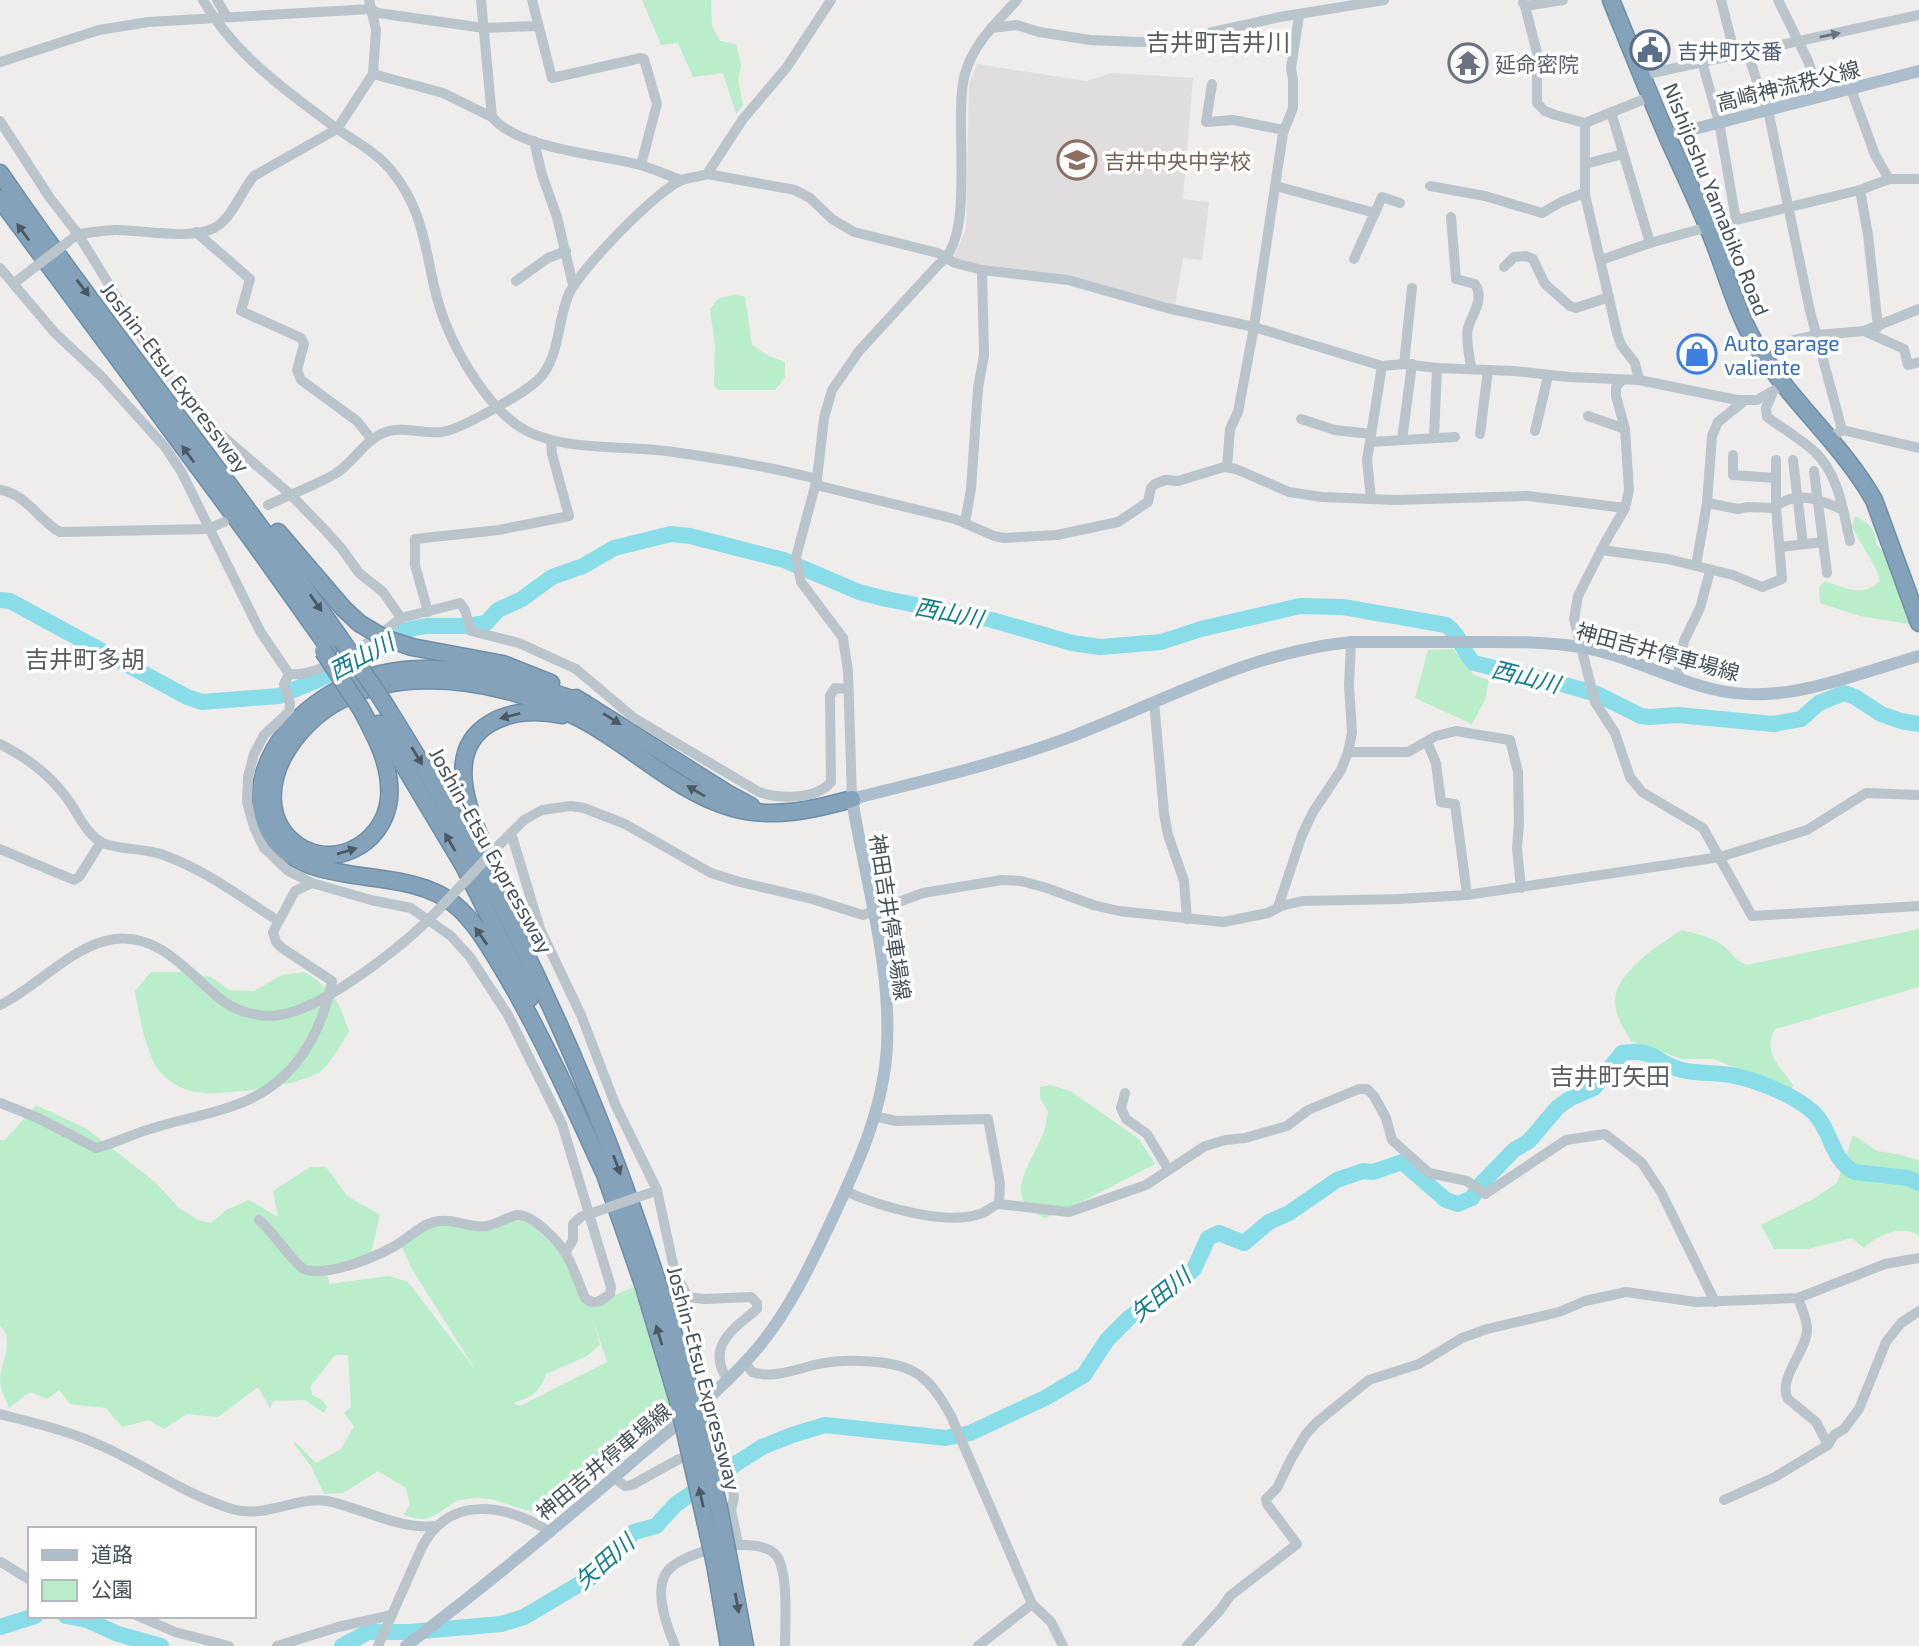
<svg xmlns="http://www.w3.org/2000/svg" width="1919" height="1646" font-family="'Exo 2','Noto Sans JP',sans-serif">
<rect width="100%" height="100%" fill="#efecec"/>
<!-- education -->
<path fill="#e0ddde" d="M977 64 1086 81 1112 73 1193 78 1183 199 1209 202 1202 260 1183 258 1175 306 957 260 955 255 966 229 969 84Z"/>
<!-- green -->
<g fill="#baedc9" fill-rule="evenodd">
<path d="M642 0H711L712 26 720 41 736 44 741 65 738 80 743 106 736 114 723 73 693 77 678 43 661 45Z"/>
<path d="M736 294 745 297 752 345 769 356 785 362V377L775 390H718L714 385 715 346 710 309 718 299Z"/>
<path d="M1855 516C1868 523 1876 528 1876 544L1885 554 1915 625 1860 616 1820 603 1819 587 1825 581C1845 588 1863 598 1880 581L1876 569 1852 527Z"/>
<path d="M1453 649 1474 675 1489 680 1485 700 1472 724 1415 698 1428 650Z"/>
<path d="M1919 929V987L1775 1029C1762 1053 1780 1066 1793 1085L1790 1094 1780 1097 1766 1092 1752 1075 1714 1059H1682L1631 1041C1624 1029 1614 1014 1615 1000 1616 972 1661 943 1682 930 1697 934 1713 937 1725 947 1733 955 1736 961 1747 965Z"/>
<path d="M151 972H180L211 977 230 990 254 991 282 975 305 972C332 990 339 1000 349 1032 342 1042 330 1065 321 1071 303 1085 227 1095 204 1093 188 1092 172 1085 161 1073 147 1058 138 1012 135 991Z"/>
<path d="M1052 1085 1072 1092 1139 1139 1155 1164 1062 1212 1044 1218C999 1199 1032 1163 1043 1134 1046 1127 1046 1119 1048 1112L1040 1098V1087Z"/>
<path d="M36 1105 87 1129 155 1182 179 1208 198 1220 211 1223 226 1210 249 1200 278 1217 273 1191 310 1167H326L347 1196 380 1215 371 1253 326 1268 329 1284 389 1276 408 1282 477 1372 413 1271 401 1245 432 1224 473 1228 526 1219 563 1254 589 1306 634 1287 675 1413 558 1509C532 1521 506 1498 479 1498 473 1498 463 1499 457 1501 446 1506 437 1517 424 1519 418 1520 409 1516 403 1515L410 1505 406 1488 378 1471 343 1493 324 1494 311 1466 294 1444 295 1442 316 1463 341 1449 354 1426 344 1413 351 1407 348 1355H335L311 1386 312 1395 322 1400 327 1407 324 1413 305 1400 273 1401 270 1409 258 1387 218 1417 187 1414 164 1429 149 1420 122 1427 106 1408 70 1404 59 1390 47 1399 30 1392 9 1408C6 1399 0 1390 0 1381 0 1363 16 1340 0 1326V1140H5ZM593 1319 607 1362 520 1406 513 1403C531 1398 540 1392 546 1374L587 1356 600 1345Z"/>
<path d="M1853 1135 1877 1151 1902 1155 1919 1161V1236C1902 1224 1877 1235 1864 1248L1852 1238 1808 1249H1774L1761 1225 1813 1199 1837 1183Z"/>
</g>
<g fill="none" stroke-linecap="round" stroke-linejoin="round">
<!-- stream -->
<path stroke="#88dde9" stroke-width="2.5" d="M1774 347 1791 344"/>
<!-- river -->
<g stroke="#88dde9" stroke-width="16">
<path d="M0 600 10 601 187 697 202 702 279 696 315 681 388 645 406 630 426 626H466L486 623 498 610 522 599 552 577 583 566 614 548 671 534 690 536 784 560 859 592 886 599 992 620 1072 643 1100 647 1161 642 1201 629 1300 606 1343 607 1446 625C1461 635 1462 652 1474 663L1558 683 1597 694 1641 716 1649 717 1678 715 1773 724 1801 719 1819 703 1844 693 1855 697 1881 714 1901 721 1919 724"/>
<path d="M66 1616 87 1620 118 1634 161 1646"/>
<path d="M0 1627 35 1616"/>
<path d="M342 1646 368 1632H410L501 1624 524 1617 593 1576 634 1532 656 1526 676 1504 737 1463 762 1447 792 1435 825 1425 946 1438 970 1433 1045 1398 1084 1375 1107 1340 1130 1317 1172 1288 1194 1269 1208 1238 1219 1233 1244 1243 1269 1222 1289 1213 1337 1180 1363 1171 1373 1172 1402 1162 1446 1200 1458 1204 1472 1198 1481 1184 1514 1150 1529 1141 1558 1107 1571 1098 1594 1088 1622 1053C1657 1048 1654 1063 1682 1070 1697 1074 1715 1072 1730 1075 1755 1079 1794 1095 1813 1112 1832 1130 1831 1161 1855 1172L1908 1178 1919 1183"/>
</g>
<!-- highway casing -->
<g stroke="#6f8ea6" stroke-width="19">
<g id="highway">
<path d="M1611 0C1630 46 1648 92 1668 138 1681 167 1695 196 1707 225 1724 264 1734 307 1755 343 1789 401 1841 442 1874 500L1919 623"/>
<path d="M0 173C109 332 232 482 342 641"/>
<path d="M0 199 253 541 329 648"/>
<path d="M278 532 343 608 359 623"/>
<path d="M412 647 503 664 551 683"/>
<path d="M381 698C427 772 472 846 511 924 587 1074 646 1232 691 1394"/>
<path d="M576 698 727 793 751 806"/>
<path d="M584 703C504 676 413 647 334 692 310 706 288 726 274 750 259 777 255 808 271 835 306 892 404 863 454 904 477 923 492 951 507 976 543 1038 573 1104 603 1170"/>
<path d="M361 709C376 737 392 766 389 799 384 846 328 874 291 840 267 818 269 784 283 757 342 650 492 672 583 720 632 746 678 793 733 808 774 819 812 810 852 799"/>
<path d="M379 724 464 866 530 998"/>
<path d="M495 870C477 830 437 756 489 724 510 711 537 710 562 715"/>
<path d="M600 1160 644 1287 678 1401"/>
<path d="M729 1560 745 1646"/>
<path d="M715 1564 729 1646"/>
</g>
</g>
<!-- minor -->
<g stroke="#bac5cb" stroke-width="10">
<path d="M203 0C233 53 287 92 336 128 354 141 375 151 390 169 433 220 423 271 447 327 460 359 488 405 517 425 555 452 621 445 666 451 717 458 768 466 817 479"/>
<path d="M217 0 227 17"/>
<path d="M481 0 492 117C518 149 599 154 640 165 654 169 667 175 681 180"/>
<path d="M532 0 552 78 641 58 644 59 657 104 641 165"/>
<path d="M1721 0 1735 55"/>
<path d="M1778 0 1808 61 1820 96"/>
<path d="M1523 3 1525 6 1563 0"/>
<path d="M1525 6 1537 53V103L1545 111 1555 115 1585 123 1652 96"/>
<path d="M991 28 1017 25 1039 32 1090 40 1139 42 1176 40 1280 17 1384 0"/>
<path d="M1748 53 1758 85 1768 110 1810 311 1842 430 1830 438"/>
<path d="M0 62 99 30 148 22 371 9 378 13 484 28 538 26"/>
<path d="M1702 62 1719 122 1736 220"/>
<path d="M373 74 443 93 492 117"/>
<path d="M1643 75 1919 15"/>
<path d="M1212 84 1206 122 1233 120 1284 130"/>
<path d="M1851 89 1875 155 1889 179"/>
<path d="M1611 112 1650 243"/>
<path d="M0 121 50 198 78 234 146 345 168 375 219 433 290 494 324 529 342 549 359 573 383 592 401 618 460 603 465 610 471 631 519 643 576 669 634 718 759 792C779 799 816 800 831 782L830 696 835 688 847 689"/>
<path d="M1585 123V195L1617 333 1621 345 1635 363 1639 380"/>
<path d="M534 141 542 175 557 217 573 285"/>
<path d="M1585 164 1623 154"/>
<path d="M707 174 795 190 810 198 832 219 854 232 938 253 955 263 982 270 1068 280 1167 308 1254 327 1382 366 1404 364 1437 368 1515 371 1569 377 1639 380 1737 400H1757L1783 385"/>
<path d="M1276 186 1375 213"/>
<path d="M1430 186 1485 196 1542 213 1561 202 1584 193"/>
<path d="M1860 190 1868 235 1878 327"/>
<path d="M1451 217 1456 279 1475 284C1485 299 1472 314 1468 328 1465 340 1470 356 1471 368"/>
<path d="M196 232 250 279 241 311 301 338 304 344 297 370 301 380 357 421 372 440"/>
<path d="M73 238 78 234C90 233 103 230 116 230 142 230 191 240 214 228 232 219 241 191 254 176L337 129 373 74 376 30 369 0"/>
<path d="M1354 259 1382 197 1400 203"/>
<path d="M1601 260 1650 243 1708 227 1860 190 1889 179H1919"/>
<path d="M1504 267 1514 257 1526 256 1533 259 1545 284 1570 306 1576 308 1609 297"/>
<path d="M0 268 55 333 101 376 165 447 181 471 260 631 289 674 284 684 290 703 289 712 264 735 254 754 248 777 247 802 254 827 264 848 287 870 312 883 371 900 411 908 451 936 470 957 508 1015 562 1124 611 1287 610 1294C601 1301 594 1306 585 1298 579 1284 574 1268 566 1254 559 1242 532 1213 517 1215 507 1217 497 1224 487 1226 469 1229 453 1217 434 1222 420 1225 407 1240 393 1247 373 1258 329 1276 306 1270 296 1267 272 1230 259 1220"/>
<path d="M516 281 548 258 566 251"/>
<path d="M1864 331 1904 349 1908 365 1919 362"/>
<path d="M1794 340 1817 335 1864 331 1919 309"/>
<path d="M1404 364 1412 288"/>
<path d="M1622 380 1616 387V396L1625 429 1629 490 1625 508 1607 539 1578 596 1574 619 1595 702 1615 733 1630 777 1642 792 1703 828 1752 916 1919 906"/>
<path d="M1773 392 1766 408 1767 417C1782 428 1801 439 1815 452 1839 475 1843 511 1850 541"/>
<path d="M1744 401 1718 422 1712 436 1707 503 1696 566 1733 575 1762 587 1782 579 1776 508V460"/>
<path d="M1588 416 1625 429"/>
<path d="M1301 419 1335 430 1371 434"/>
<path d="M1842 430 1919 448"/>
<path d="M1535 431 1548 376"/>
<path d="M1480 434 1488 370"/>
<path d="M1434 438 1437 368"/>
<path d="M1402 440 1412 364"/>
<path d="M1370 442 1455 437"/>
<path d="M1733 455V475L1776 478"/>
<path d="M1793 460 1803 544"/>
<path d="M1227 467 1230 429 1238 412 1254 327 1283 133 1293 108V80L1291 68 1299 16"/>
<path d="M1814 471 1827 573"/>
<path d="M816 485 955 519 994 536 1004 538 1057 535 1118 522 1148 502 1151 488 1155 484 1165 480 1178 481 1224 467 1236 469 1289 492 1322 497 1395 500 1528 496 1625 508"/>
<path d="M0 490C27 494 38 520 60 532L208 529 224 522"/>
<path d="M1371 499 1367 460 1382 366"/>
<path d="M1707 503 1738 509 1748 507 1776 508"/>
<path d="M268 505C289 495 314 486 335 474 353 463 364 441 383 433 400 425 422 434 441 432 459 431 524 393 538 380 560 358 557 323 568 296 577 272 658 189 682 180 690 177 699 177 707 174L743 119 787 67 831 0"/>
<path d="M1776 506C1798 490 1821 500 1843 510"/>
<path d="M965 522 971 489 978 388 984 355 982 270"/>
<path d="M1780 547 1823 542"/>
<path d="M1601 550 1668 559 1696 566"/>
<path d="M428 612 415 565V539L499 530 569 516 552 454 551 441"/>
<path d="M289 674C321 678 377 638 401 618"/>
<path d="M1677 679 1684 641 1700 608 1710 571"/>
<path d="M1154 702 1164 813 1168 835 1184 881 1187 919"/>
<path d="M1427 742 1436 763 1441 802 1455 804 1467 895"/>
<path d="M0 744C27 758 48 773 66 797 77 811 86 835 103 843 120 850 142 848 161 854 204 869 239 896 277 920"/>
<path d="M1348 752H1408L1436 736 1456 731 1510 740 1518 772 1519 823 1517 848 1521 888"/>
<path d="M852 799 848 672 843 638 801 582 796 557 817 479 824 418 832 390 859 351 938 265C978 239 952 118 965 74 973 44 997 22 1017 0"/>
<path d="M511 833 540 929 581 1015 615 1104 657 1190 675 1273 688 1297 705 1299 751 1297 757 1303V1309C733 1329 705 1347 728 1380"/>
<path d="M501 843 524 820 542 810 571 806 584 808 625 824 711 873 740 882 812 899 863 915 923 893 1002 880 1021 881 1047 888 1093 905 1119 911 1223 922 1268 913 1281 906 1302 901 1399 899 1467 895 1720 857 1807 830 1866 793 1919 795"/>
<path d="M0 849 74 880 79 877 101 842"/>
<path d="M1278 907 1302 835 1313 812 1341 770 1348 752 1352 733 1349 685 1351 642"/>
<path d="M0 1005C37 987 74 944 115 939 163 934 190 976 223 1001 238 1012 261 1018 279 1015 324 1009 407 943 438 910"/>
<path d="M1125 1093 1121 1108 1126 1119 1147 1134 1168 1169"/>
<path d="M0 1103 36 1117 96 1148C114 1144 130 1135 147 1130 174 1121 203 1116 230 1107 290 1088 320 1040 332 981L282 948 276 942 273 932 295 891 312 883"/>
<path d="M874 1116 896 1121 988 1119 1000 1184 999 1204"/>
<path d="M845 1191C879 1206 944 1226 980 1214 987 1212 991 1206 999 1204L1069 1212 1146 1185 1205 1146 1226 1140 1245 1138 1287 1126 1308 1110 1359 1089H1367L1374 1096 1386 1118 1392 1140 1429 1173 1467 1181 1485 1194 1566 1140 1605 1134 1642 1163 1661 1192 1715 1302"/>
<path d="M565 1253 573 1240V1224L582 1216 592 1213"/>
<path d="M1798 1298C1801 1307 1808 1321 1807 1330 1807 1350 1777 1379 1788 1399L1816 1422 1828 1445"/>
<path d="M745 1362 752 1372C773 1379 793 1370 814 1365 831 1361 845 1360 862 1361 911 1363 928 1373 951 1416L1032 1604 1051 1622 1063 1646"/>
<path d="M0 1414C34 1423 70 1431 102 1446 145 1465 186 1495 232 1509 266 1519 295 1496 327 1501 362 1508 399 1530 436 1526"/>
<path d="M614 1478 625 1486 632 1485 679 1459 704 1452 713 1454 719 1458 731 1474 734 1498 731 1510 738 1544"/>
<path d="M1724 1500 1775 1477 1828 1445 1834 1435 1844 1429 1859 1409 1886 1342 1901 1323 1919 1311"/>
<path d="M0 1563 1 1562 30 1580"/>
<path d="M138 1616 175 1632 229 1646"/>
<path d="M277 1646 338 1627 392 1615"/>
<path d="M378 1646 422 1547C450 1493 507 1505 551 1532"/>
<path d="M675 1646C667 1627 654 1592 666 1573 681 1551 757 1533 776 1555 789 1571 785 1625 785 1646"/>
<path d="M978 1646 1032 1604"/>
<path d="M1187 1646 1220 1610 1230 1596 1297 1544 1267 1504 1266 1499 1277 1488 1291 1459 1306 1434 1317 1422 1369 1380 1419 1364 1462 1338 1487 1329 1559 1312 1585 1301 1626 1292 1696 1302 1798 1298 1885 1264 1919 1258"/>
</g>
<!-- major -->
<g stroke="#acbecb" stroke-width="12">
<path d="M1667 136 1919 71"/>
<path d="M406 1646C486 1585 564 1521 640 1455 682 1420 726 1387 761 1344 789 1309 808 1270 827 1230 855 1171 884 1111 887 1045 891 961 865 881 852 799 927 780 1001 763 1073 736 1169 699 1247 653 1351 642 1390 642 1429 642 1468 642 1506 642 1543 641 1580 647 1625 654 1667 678 1712 689 1782 707 1852 675 1919 656"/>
</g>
<!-- highway -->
<use href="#highway" stroke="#84a3bb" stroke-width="16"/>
<!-- highway-bridge casing -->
<g stroke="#6f8ea6" stroke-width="19" stroke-linecap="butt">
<g id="highway-bridge">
<path d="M359 623 384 638 412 647"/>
<path d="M342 641 381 698"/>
<path d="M323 651 361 709"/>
<path d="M691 1394 719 1508 729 1560"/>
<path d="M678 1401 715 1564"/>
</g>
</g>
<!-- minor-bridge -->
<g stroke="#bac5cb" stroke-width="10">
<path d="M18 280 69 241"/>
<path d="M438 910 501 843"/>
<path d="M595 1212 650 1193"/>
</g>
<!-- highway-bridge -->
<use href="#highway-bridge" stroke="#84a3bb" stroke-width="16"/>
</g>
<!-- one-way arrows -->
<defs><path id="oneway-solid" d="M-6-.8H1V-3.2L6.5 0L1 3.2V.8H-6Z" transform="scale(1.75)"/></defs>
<use fill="#68747b" href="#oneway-solid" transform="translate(1830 35) rotate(-12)"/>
<g fill="#4b5963">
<use href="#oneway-solid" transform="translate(23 232) rotate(-126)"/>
<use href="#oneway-solid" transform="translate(83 288) rotate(53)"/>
<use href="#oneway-solid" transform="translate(188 454) rotate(-126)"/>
<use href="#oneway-solid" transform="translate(316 603) rotate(55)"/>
<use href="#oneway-solid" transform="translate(510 716) rotate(166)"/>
<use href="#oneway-solid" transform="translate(612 719) rotate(32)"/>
<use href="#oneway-solid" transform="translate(417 756) rotate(59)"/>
<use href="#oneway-solid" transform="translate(696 791) rotate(-149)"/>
<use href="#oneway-solid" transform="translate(450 842) rotate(-120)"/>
<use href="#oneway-solid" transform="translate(347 851) rotate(-17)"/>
<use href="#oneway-solid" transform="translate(481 936) rotate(-125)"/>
<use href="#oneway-solid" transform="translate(617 1165) rotate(70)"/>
<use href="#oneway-solid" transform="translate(659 1335) rotate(-107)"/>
<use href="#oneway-solid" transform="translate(701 1497) rotate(-103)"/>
<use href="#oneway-solid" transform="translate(737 1603) rotate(80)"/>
</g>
<!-- icons -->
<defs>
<g id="civic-ring" transform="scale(2.0125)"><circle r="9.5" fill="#fff" stroke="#5c6f8a" stroke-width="1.5"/><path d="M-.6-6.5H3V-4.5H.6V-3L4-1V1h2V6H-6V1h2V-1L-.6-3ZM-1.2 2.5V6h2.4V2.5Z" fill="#5c6f8a"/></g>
<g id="temple-ring" transform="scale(2.0125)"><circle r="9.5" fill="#fff" stroke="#6b7280" stroke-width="1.5"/><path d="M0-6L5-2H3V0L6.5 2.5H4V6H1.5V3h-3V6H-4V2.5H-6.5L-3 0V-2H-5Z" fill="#6b7280"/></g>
<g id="school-ring" transform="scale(2.0125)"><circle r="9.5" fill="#fff" stroke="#8d6e63" stroke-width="1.5"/><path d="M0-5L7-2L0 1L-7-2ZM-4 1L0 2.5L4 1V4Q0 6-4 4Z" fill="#8d6e63"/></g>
<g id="shop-ring" transform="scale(2.0125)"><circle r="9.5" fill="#fff" stroke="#3f7fe0" stroke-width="1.5"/><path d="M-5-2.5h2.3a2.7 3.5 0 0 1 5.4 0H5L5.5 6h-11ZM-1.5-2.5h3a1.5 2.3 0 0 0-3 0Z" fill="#3f7fe0"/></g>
</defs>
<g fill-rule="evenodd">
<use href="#civic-ring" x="1650" y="50"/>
<use href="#temple-ring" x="1468" y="63"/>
<use href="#school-ring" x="1077" y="160"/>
<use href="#shop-ring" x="1697" y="354"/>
</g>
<g text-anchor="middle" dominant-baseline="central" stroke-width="7" stroke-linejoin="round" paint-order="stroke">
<!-- service labels -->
<g font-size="21" fill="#4e5e75" stroke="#fff" text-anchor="start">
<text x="1677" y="50">吉井町交番</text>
</g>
<!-- worship labels -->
<g font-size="21" fill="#5b616d" stroke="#fff" text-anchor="start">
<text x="1495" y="63">延命密院</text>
</g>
<!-- street labels -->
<g font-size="21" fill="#455159" stroke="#fff">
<text transform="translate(1788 85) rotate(-14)">高崎神流秩父線</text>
<text transform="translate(1717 199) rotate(68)">Nishijoshu Yamabiko Road</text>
<text transform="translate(176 377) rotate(53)">Joshin-Etsu Expressway</text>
<text transform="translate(1658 651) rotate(15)">神田吉井停車場線</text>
<text transform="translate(492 850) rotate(61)">Joshin-Etsu Expressway</text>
<text transform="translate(891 917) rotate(81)">神田吉井停車場線</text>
<text transform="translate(705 1378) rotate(75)">Joshin-Etsu Expressway</text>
<text transform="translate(603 1461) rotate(-40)">神田吉井停車場線</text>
</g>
<!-- education labels -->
<g font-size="21" fill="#785e54" stroke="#fff" text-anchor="start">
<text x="1104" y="160">吉井中央中学校</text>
</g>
<!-- shop labels -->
<g font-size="21" fill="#366cbe" stroke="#fff" text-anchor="start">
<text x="1724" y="342">Auto garage<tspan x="1724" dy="24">valiente</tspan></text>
</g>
<!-- water labels -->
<g font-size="23" font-style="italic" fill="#0f7d8c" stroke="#fff">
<text transform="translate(949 612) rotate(11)">西山川</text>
<text transform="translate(361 656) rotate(-28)">西山川</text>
<text transform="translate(1526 676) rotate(14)">西山川</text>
<text transform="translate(1160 1294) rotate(-39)">矢田川</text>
<text transform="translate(604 1561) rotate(-41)">矢田川</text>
</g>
<!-- quarter labels -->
<g font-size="24" fill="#595d61" stroke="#fff">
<text x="1218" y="41">吉井町吉井川</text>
<text x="85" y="658">吉井町多胡</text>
<text x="1610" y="1075">吉井町矢田</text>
</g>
</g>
<!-- legend -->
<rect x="28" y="1527" width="228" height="91" fill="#ffffff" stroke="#b5b9bd" stroke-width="2"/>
<rect x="42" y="1550" width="35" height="10" fill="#acbecb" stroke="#b5b9bd" stroke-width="2"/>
<text x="91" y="1562" font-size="21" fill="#455159">道路</text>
<rect x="42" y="1580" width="35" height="21" fill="#baedc9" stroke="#b5b9bd" stroke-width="2"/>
<text x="91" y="1597" font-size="21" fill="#455159">公園</text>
</svg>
